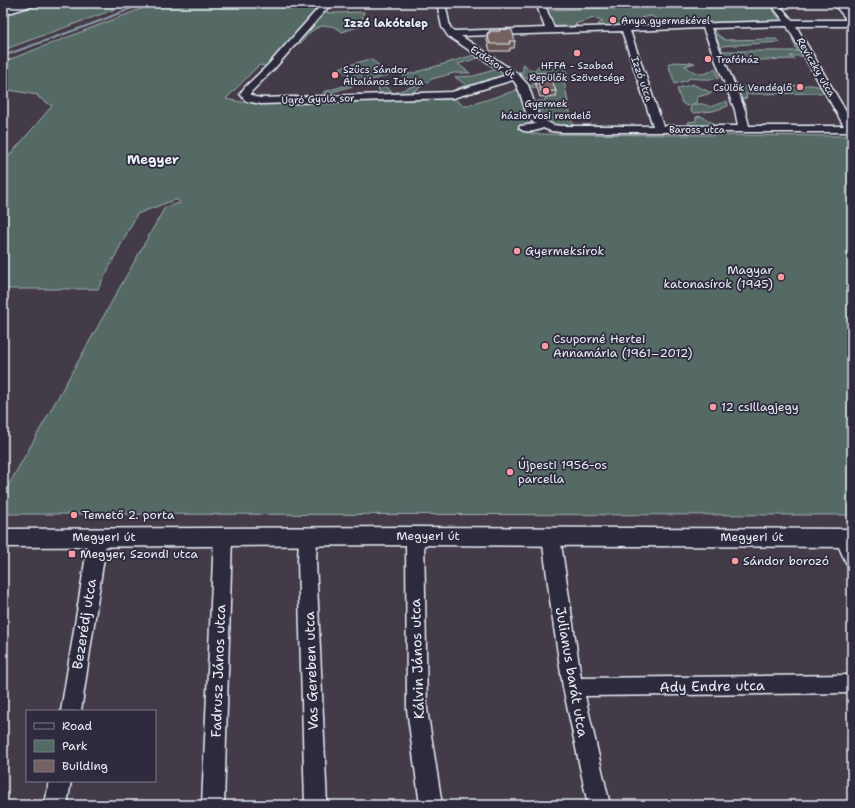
<svg xmlns="http://www.w3.org/2000/svg" width="855" height="808" font-family="'Shantell Sans',sans-serif">
<rect width="100%" height="100%" fill="#443b48"/>
<filter id="ink" filterUnits="userSpaceOnUse"><feTurbulence type="fractalNoise" baseFrequency=".025" numOctaves="2"/><feDisplacementMap in="SourceGraphic" scale="8" xChannelSelector="R" yChannelSelector="G"/><feConvolveMatrix kernelMatrix="1 2 1 2 8 2 1 2 1" color-interpolation-filters="sRGB"/></filter>
<g filter="url(#ink)">
<!-- green -->
<g fill="#546a65" stroke="#9eaeae">
<path d="M40 3H132L3 50V16Z"/>
<path d="M156 3H324L321 12 334 13 364 12 361 26 342 32C338 28 335 27 330 26 316 24 309 33 301 43H292L271 67 259 65 226 99 241 102H281L448 99V97C456 97 460 106 467 106L517 90 515 88 520 89 531 126 532 134 850 136 852 140V515L3 514V495L165 207 180 203 178 200H174L137 214 98 289H3V163L52 106 38 97V95L3 89V62Z"/>
<path d="M768 3 781 21 658 24 656 23 661 21 651 16 641 18 644 20 637 23 641 25 601 26 598 24 603 22 594 18 575 24 578 26H553L547 10Z"/>
<path d="M708 28H713L718 35 725 40 776 39 779 42 721 46 722 49 717 48Z"/>
<path d="M792 38H798L805 51 804 56H790L795 59 728 61 727 63 718 51H802H797Z"/>
<path d="M474 55 478 58 458 64 470 73H454L432 79 410 94 381 95 378 88 379 84 388 81 384 86 394 93 416 85 403 76Z"/>
<path d="M370 59 379 65 376 66 385 73 392 71 395 73 326 94 323 92 357 82 339 68Z"/>
<path d="M551 62 564 64 569 80 564 82 573 127H555L541 122 536 113 541 110 537 101H545V98L557 97 553 84 536 85 537 88H534L530 86 533 84 547 83 546 77 526 78 516 72H523V63L530 70H535L538 66 552 67Z"/>
<path d="M673 62 695 63 685 66C697 74 702 78 715 68L719 78C712 80 697 79 689 78L688 80 675 84 668 64Z"/>
<path d="M497 69 506 76 458 91 455 89 466 85 455 77 474 76Z"/>
<path d="M734 79 738 87 811 85 823 87 826 93 746 94 747 98 742 99 747 109 740 107 729 81Z"/>
<path d="M692 84 712 93 697 97 696 103 687 106 682 103 677 89C682 86 687 87 692 84Z"/>
<path d="M727 101 728 106 713 111 694 113 690 110 691 106C698 103 704 103 710 107Z"/>
<path d="M701 116 713 123 711 126 689 125 688 122 696 121V117Z"/>
</g>
<g fill="none" stroke-linecap="round" stroke-linejoin="round">
<!-- stream -->
<path stroke="#8a9ca8" stroke-width="2" d="M3 56 100 21 144 3"/>
<!-- minor casing -->
<g stroke="#e8f1f8" stroke-width="3">
<g id="minor">
<path d="M22 3H35L34 5 3 15V9Z"/>
<path d="M323 3H332L274 69 252 91 250 94 255 97 261 98 452 92 507 75 448 36 442 27 437 3H445L450 27 454 31 545 28 536 3H544L554 28 784 21 770 3H778L792 20H847L833 3H841L852 16V26H796L852 122V135L847 132H561L551 131 543 128C536 131 525 134 519 128L520 126 536 124C522 117 524 92 513 80L453 98 261 104 246 101 240 94 245 87 268 65ZM787 26 844 126H749L745 110 711 28ZM703 28 735 110 738 126H663L630 31ZM622 31 653 126H561L553 125 539 117 528 85 518 74 461 36Z"/>
<path d="M308 529 314 531 317 536 316 561 327 805H305L298 561 299 536 302 531Z"/>
<path d="M415 529 421 531 424 536 427 709 442 805H420L407 709 406 536 409 531Z"/>
<path d="M98 530 104 532 107 537 81 711H61L89 537 92 532Z"/>
<path d="M223 530 229 532 232 537 224 805H202L214 537 217 532Z"/>
<path d="M551 530 557 532 560 537 581 678 852 675V693L585 696 610 805H588L563 687 551 607 542 537 545 532Z"/>
<path d="M844 531 850 533 852 537V565L846 563 835 538 838 533Z"/>
<path d="M49 781H71L67 805H45Z"/>
</g>
</g>
<!-- major casing -->
<g stroke="#e8f1f8" stroke-width="3">
<path id="major" d="M415 527 852 529V547L415 545 3 547V529Z"/>
</g>
<!-- minor -->
<use href="#minor" fill="#2f2a3d" fill-rule="evenodd"/>
<!-- major -->
<use href="#major" fill="#2f2a3d" fill-rule="evenodd"/>
</g>
<!-- wall -->
<g fill="#655453" stroke="#e8f1f8">
<path d="M500 29 515 41 514 48H510V51H490L487 40V33H489V31H500Z"/>
<path d="M535 73 548 80 556 91V96L540 97 534 78Z"/>
</g>
<!-- building -->
<g fill="#756261" stroke="#e8f1f8">
<path d="M500 29 512 30 515 41H509L510 44H490L487 33H490L489 31H500Z"/>
<path d="M535 73H546L548 80H552L556 91 541 92Z"/>
</g>
</g>
<!-- markers -->
<g fill="#ff9aa2" stroke="#2f2a3d" stroke-width="1.5">
<circle cx="613" cy="20" r="4"/>
<circle cx="577" cy="53" r="4"/>
<circle cx="708" cy="59" r="4"/>
<circle cx="335" cy="75" r="4"/>
<circle cx="800" cy="87" r="4"/>
<circle cx="546" cy="91" r="4"/>
<circle cx="517" cy="251" r="4"/>
<circle cx="781" cy="277" r="4"/>
<circle cx="545" cy="346" r="4"/>
<circle cx="713" cy="407" r="4"/>
<circle cx="510" cy="472" r="4"/>
<circle cx="74" cy="515" r="4"/>
<rect x="68" y="550" width="8" height="8" rx="2"/>
<circle cx="735" cy="561" r="4"/>
</g>
<g text-anchor="middle" dominant-baseline="central" stroke-width="3.5" stroke-linejoin="round" paint-order="stroke">
<!-- far-poi labels -->
<g font-size="10" fill="#e8f1f8" stroke="#2f2a3d" text-anchor="start">
<text x="621" y="20">Anya gyermekével</text>
<text x="716" y="59">Trafóház</text>
<text x="577" y="65" text-anchor="middle">HFFA - Szabad<tspan x="577" dy="12">Repülők Szövetsége</tspan></text>
<text x="343" y="69">Szűcs Sándor<tspan x="343" dy="12">Általános Iskola</tspan></text>
<text x="792" y="87" text-anchor="end">Csülök Vendéglő</text>
<text x="546" y="103" text-anchor="middle">Gyermek<tspan x="546" dy="12">háziorvosi rendelő</tspan></text>
</g>
<!-- far-street labels -->
<g font-size="10" fill="#e8f1f8" stroke="#2f2a3d">
<text transform="translate(493 62) rotate(33)">Erdősor út</text>
<text transform="translate(816 67) rotate(60)">Reviczky utca</text>
<text transform="translate(642 79) rotate(71)">Izzó utca</text>
<text transform="translate(318 99) rotate(-2)">Ugró Gyula sor</text>
<text x="697" y="129">Baross utca</text>
</g>
<!-- far-neighbourhood labels -->
<g font-size="11" font-weight="bold" fill="#e8f1f8" stroke="#2f2a3d">
<text x="386" y="23">Izzó lakótelep</text>
</g>
<!-- poi labels -->
<g font-size="12" fill="#e8f1f8" stroke="#2f2a3d" text-anchor="start">
<text x="525" y="251">Gyermeksírok</text>
<text x="773" y="270" text-anchor="end">Magyar<tspan x="773" dy="14">katonasírok (1945)</tspan></text>
<text x="553" y="339">Csuporné Hertei<tspan x="553" dy="14">Annamária (1961–2012)</tspan></text>
<text x="721" y="407">12 csillagjegy</text>
<text x="518" y="465">Újpesti 1956-os<tspan x="518" dy="14">parcella</tspan></text>
<text x="82" y="515">Temető 2. porta</text>
<text x="80" y="554">Megyer, Szondi utca</text>
<text x="743" y="561">Sándor borozó</text>
</g>
<!-- street labels -->
<g font-size="12" fill="#e8f1f8" stroke="#2f2a3d">
<text x="428" y="536">Megyeri út</text>
<text x="104" y="537">Megyeri út</text>
<text x="752" y="537">Megyeri út</text>
</g>
<!-- far-district labels -->
<g font-size="13" font-weight="bold" fill="#e8f1f8" stroke="#2f2a3d">
<text x="153" y="159">Megyer</text>
</g>
<!-- near-street labels -->
<g font-size="14" fill="#e8f1f8" stroke="#2f2a3d">
<text transform="translate(84 624) rotate(-81)">Bezerédj utca</text>
<text transform="translate(417 659) rotate(-92)">Kálvin János utca</text>
<text transform="translate(218 671) rotate(-88)">Fadrusz János utca</text>
<text transform="translate(311 671) rotate(-92)">Vas Gereben utca</text>
<text transform="translate(572 672) rotate(80)">Julianus barát utca</text>
<text transform="translate(712 686) rotate(-1)">Ady Endre utca</text>
</g>
</g>
<!-- margin -->
<rect width="855" height="808" fill="none" stroke="#2f2a3d" stroke-width="16"/>
<rect x="8" y="8" width="839" height="792" fill="none" stroke="#e8f1f8" stroke-width="1.5" filter="url(#ink)"/>
<!-- legend -->
<rect x="26" y="710" width="130" height="72" fill="#2f2a3d" stroke="#797a88"/>
<rect x="34" y="723" width="20" height="6" fill="#2f2a3d" stroke="#797a88"/>
<text x="62" y="730" font-size="12" fill="#e8f1f8">Road</text>
<rect x="34" y="740" width="20" height="12" fill="#546a65" stroke="#797a88"/>
<text x="62" y="750" font-size="12" fill="#e8f1f8">Park</text>
<rect x="34" y="760" width="20" height="12" fill="#756261" stroke="#797a88"/>
<text x="62" y="770" font-size="12" fill="#e8f1f8">Building</text>
</svg>
